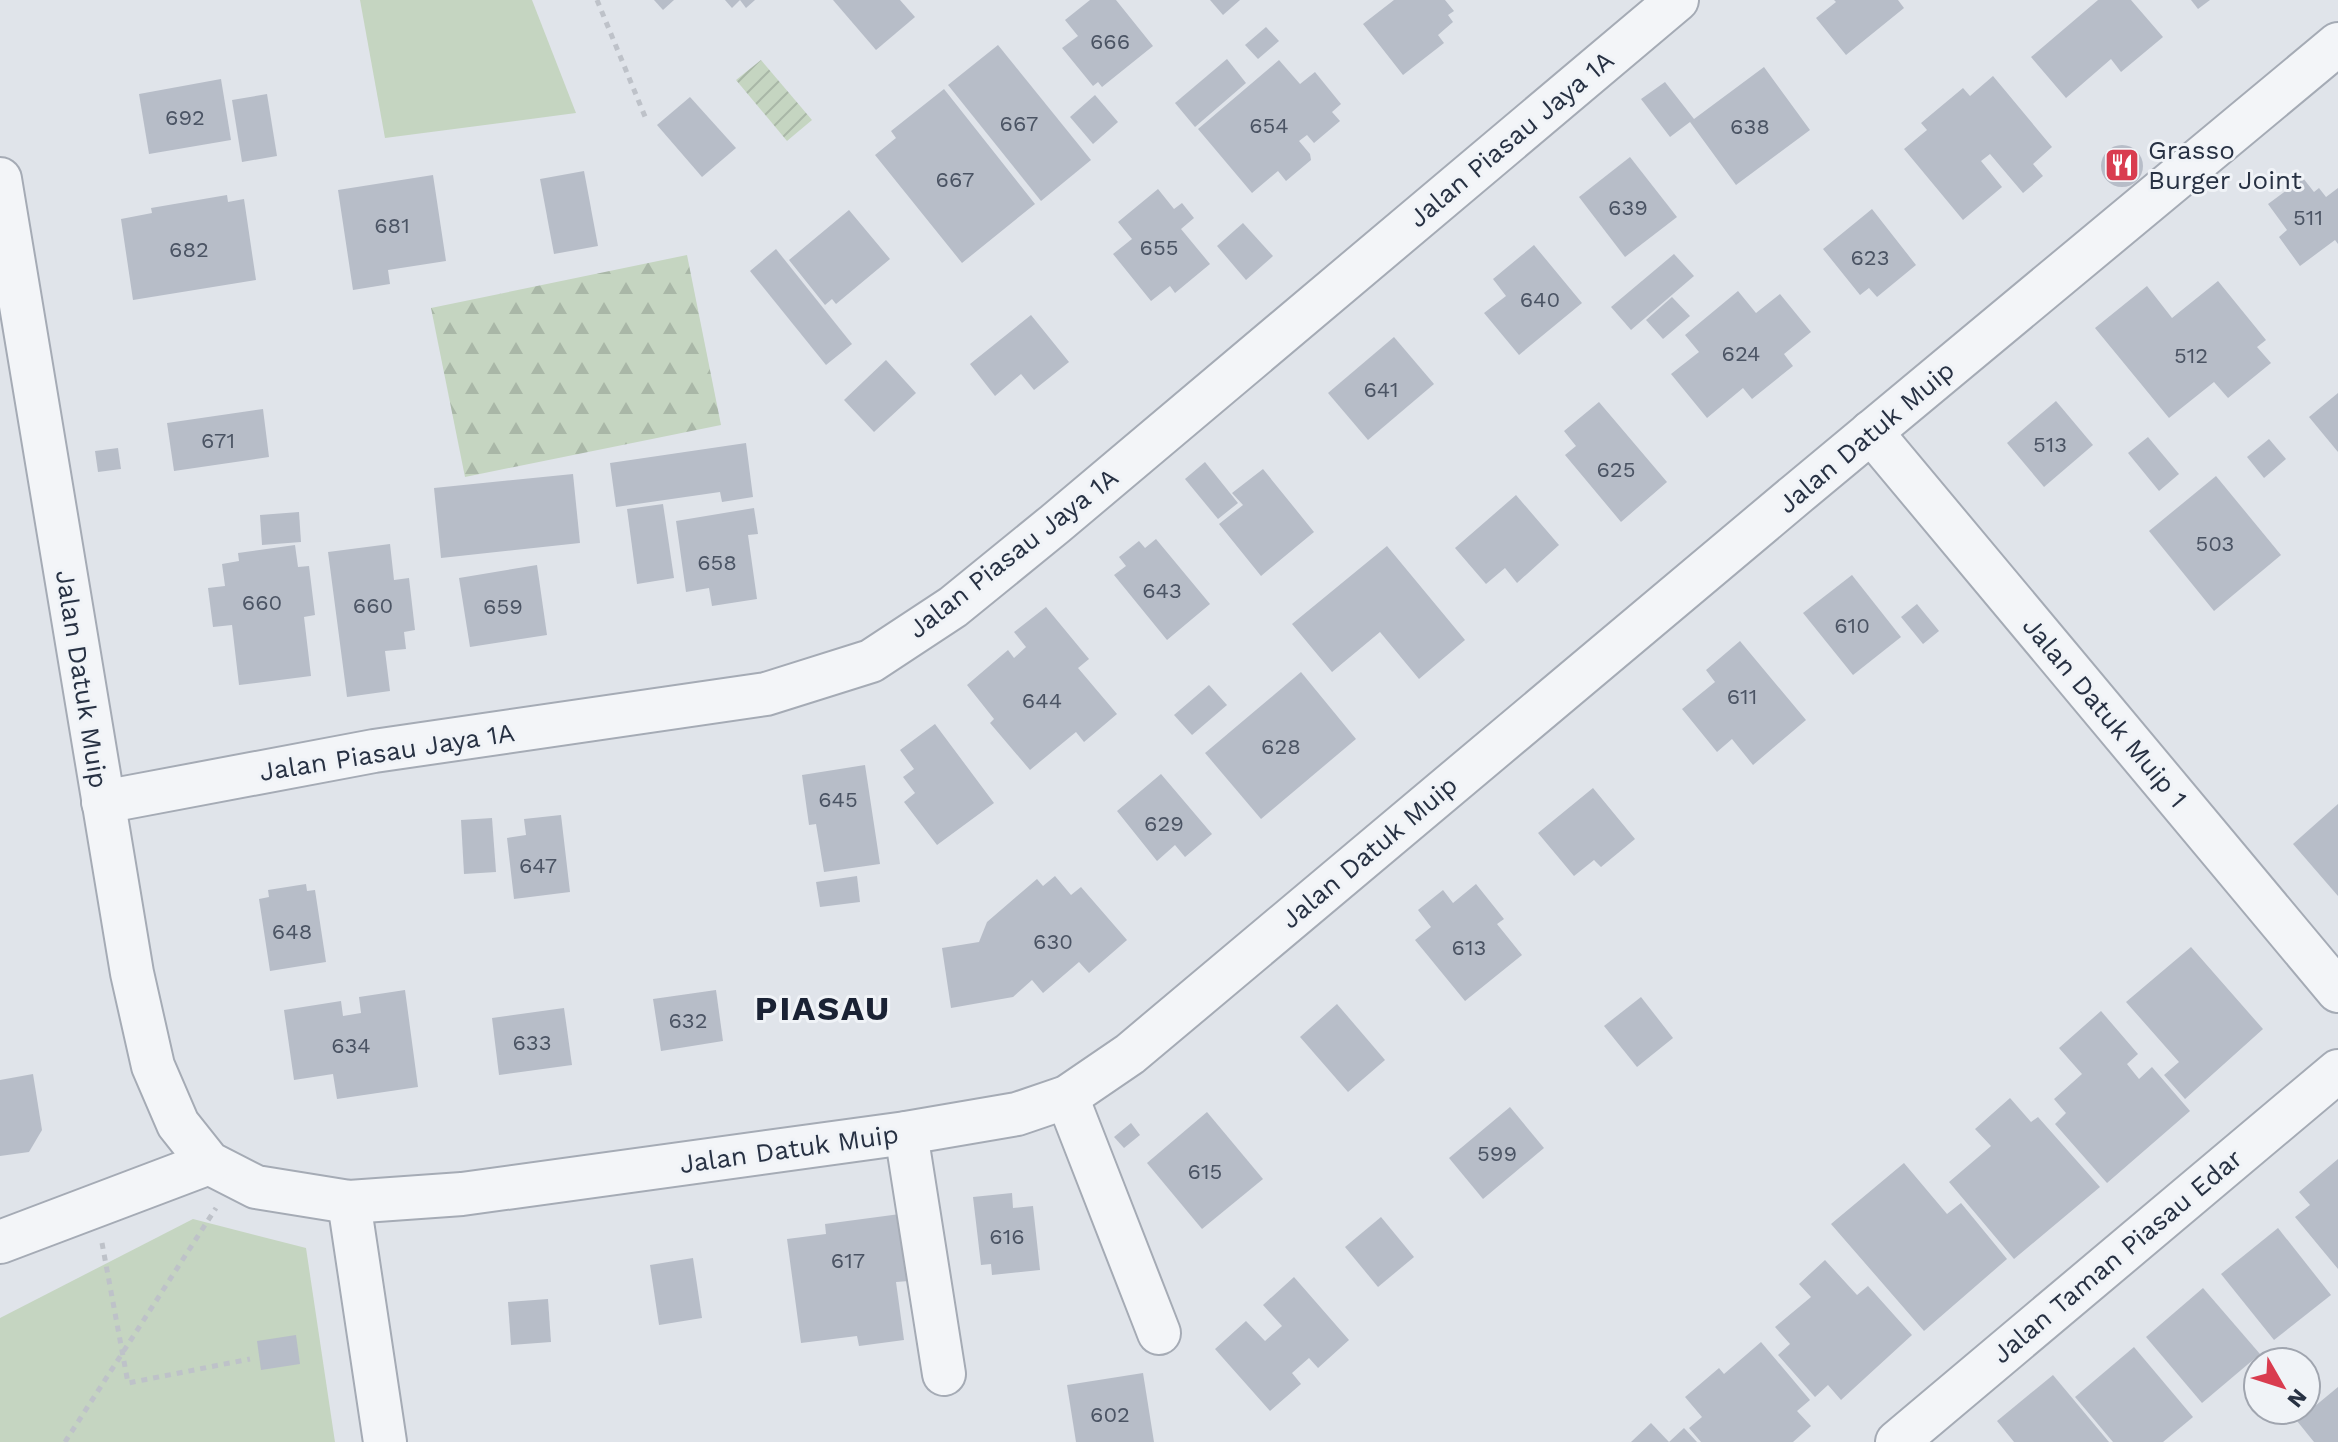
<svg xmlns="http://www.w3.org/2000/svg" width="2338" height="1442" font-family="'Work Sans',sans-serif">
<defs>
<pattern id="forest-firs" width="22" height="20" patternUnits="userSpaceOnUse" patternTransform="scale(2)"><rect width="22" height="20" fill="#c5d5c1"/><path d="M5 1l3.5 6h-7zM16 11l3.5 6h-7z" fill="#a9b7a7"/></pattern>
<pattern id="garden-furrows" width="10" height="10" patternUnits="userSpaceOnUse" patternTransform="scale(2)"><rect width="10" height="10" fill="#c5d5c1"/><path d="M-1 1l2-2M0 10L10 0M9 11l2-2" fill="none" stroke="#a9b7a7"/></pattern>
</defs>
<rect width="100%" height="100%" fill="#e0e4ea"/>
<!-- green -->
<g fill="#c5d5c1">
<path d="M360 0H532L576 113 385 138Z"/>
<path d="M193 1219 306 1248 335 1442H0V1318Z"/>
</g>
<!-- forest -->
<path fill="url(#forest-firs)" d="M687 255 721 425 465 477 431 308Z"/>
<!-- garden -->
<path fill="url(#garden-furrows)" d="M761 60 812 120 787 141 736 80Z"/>
<!-- building -->
<g fill="#b7bdc8">
<path d="M654 0H674L663 10Z"/>
<path d="M725 0H755L746 8 740 0 732 8Z"/>
<path d="M833 0H900L915 17 876 50Z"/>
<path d="M1090 0H1116L1153 46 1102 87 1098 82 1093 86 1062 48 1078 36 1065 20Z"/>
<path d="M1210 0H1240L1223 15Z"/>
<path d="M1394 0H1445L1454 11 1448 15 1453 22 1438 35 1444 43 1403 75 1363 24Z"/>
<path d="M1834 0H1898L1904 8 1846 55 1816 18 1836 2Z"/>
<path d="M2098 0H2131L2163 37 2121 72 2111 59 2066 98 2031 57Z"/>
<path d="M2191 0H2210L2198 9Z"/>
<path d="M1266 27 1279 41 1258 59 1245 45Z"/>
<path d="M998 45 1091 160 1041 201 948 85Z"/>
<path d="M1227 59 1246 83 1195 127 1175 103Z"/>
<path d="M1279 60 1300 84 1315 72 1341 104 1332 112 1340 121 1314 143 1307 135 1299 141 1310 154 1311 160 1286 181 1278 171 1252 193 1198 129Z"/>
<path d="M1764 67 1810 130 1736 185 1690 122 1670 137 1641 99 1665 82 1694 119Z"/>
<path d="M1993 76 2052 147 2033 164 2043 176 2023 193 1990 154 1981 161 2002 187 1963 220 1904 149 1927 130 1921 123 1963 88 1970 96Z"/>
<path d="M221 79 231 140 149 154 139 94Z"/>
<path d="M944 89 1035 204 962 263 875 155 896 138 891 131Z"/>
<path d="M267 94 277 156 242 162 232 100Z"/>
<path d="M1095 95 1118 122 1093 144 1070 117Z"/>
<path d="M690 97 736 148 702 177 657 125Z"/>
<circle cx="2122" cy="166" r="21"/>
<path d="M1630 157 1677 217 1625 257 1579 197Z"/>
<path d="M584 171 598 246 554 254 540 179Z"/>
<path d="M433 175 446 261 388 270 390 284 353 290 338 190Z"/>
<path d="M2303 178 2314 192 2319 188 2326 197 2338 188V244L2335 240 2300 266 2279 237 2287 230 2268 204Z"/>
<path d="M1158 189 1174 209 1182 203 1194 218 1181 229 1210 264 1175 293 1170 286 1151 301 1113 254 1132 239 1118 222Z"/>
<path d="M227 195 228 202 244 199 256 280 133 300 121 219 152 213 151 208Z"/>
<path d="M1872 209 1916 265 1877 297 1869 288 1860 295 1823 249Z"/>
<path d="M849 210 890 259 836 304 832 299 825 305 789 260Z"/>
<path d="M1243 223 1273 256 1246 280 1217 246Z"/>
<path d="M1534 245 1582 303 1519 355 1484 313 1506 296 1493 279Z"/>
<path d="M776 249 852 344 826 365 750 271Z"/>
<path d="M1674 254 1694 276 1631 330 1611 307Z"/>
<path d="M2218 281 2266 340 2257 347 2271 363 2228 398 2214 382 2169 418 2095 328 2147 286 2172 318Z"/>
<path d="M1738 291 1756 313 1780 294 1811 332 1784 354 1793 366 1752 399 1743 388 1707 418 1671 374 1699 352 1685 335Z"/>
<path d="M1672 297 1690 316 1663 339 1646 320Z"/>
<path d="M1031 315 1069 362 1034 390 1021 374 995 396 970 364Z"/>
<path d="M1394 337 1434 384 1368 440 1328 393Z"/>
<path d="M886 360 916 393 874 432 844 400Z"/>
<path d="M2338 393V452L2309 417Z"/>
<path d="M2056 401 2093 445 2044 487 2007 443Z"/>
<path d="M1599 402 1667 482 1621 522 1565 455 1576 446 1564 431Z"/>
<path d="M263 409 269 457 174 471 167 423Z"/>
<path d="M2148 437 2179 474 2159 491 2128 453Z"/>
<path d="M2269 439 2286 459 2264 478 2247 457Z"/>
<path d="M746 443 753 497 722 502 720 492 616 507 610 463Z"/>
<path d="M118 448 121 469 98 472 95 451Z"/>
<path d="M1205 462 1238 503 1218 519 1185 479Z"/>
<path d="M1263 469 1314 532 1261 576 1219 524 1243 505 1232 493Z"/>
<path d="M573 474 580 543 441 558 434 488Z"/>
<path d="M2216 476 2281 555 2214 611 2149 531Z"/>
<path d="M1516 495 1559 545 1517 583 1505 568 1486 584 1455 548Z"/>
<path d="M663 504 674 578 637 584 627 509Z"/>
<path d="M754 508 758 534 748 535 757 599 712 606 709 588 686 592 676 521Z"/>
<path d="M299 512 301 542 262 545 260 515Z"/>
<path d="M1156 539 1210 604 1167 640 1114 575 1126 566 1119 557 1139 541 1145 548Z"/>
<path d="M390 544 394 580 409 578 415 630 404 632 406 649 385 651 390 691 347 697 328 552Z"/>
<path d="M295 545 298 567 309 566 315 615 304 617 311 676 239 685 232 625 213 627 208 588 225 586 222 564 239 561 238 553Z"/>
<path d="M1387 546 1465 640 1419 679 1380 632 1332 672 1292 624Z"/>
<path d="M537 565 547 635 470 647 459 578Z"/>
<path d="M1852 575 1901 637 1853 675 1803 613Z"/>
<path d="M1917 604 1939 631 1923 644 1901 617Z"/>
<path d="M1046 607 1089 659 1078 668 1117 714 1084 742 1076 732 1030 770 990 723 994 719 967 685 1008 650 1014 658 1026 647 1014 632Z"/>
<path d="M1740 641 1806 720 1753 765 1732 739 1717 752 1682 709 1715 682 1706 670Z"/>
<path d="M1301 672 1356 739 1261 819 1205 753Z"/>
<path d="M1209 685 1227 705 1192 735 1174 715Z"/>
<path d="M935 724 994 803 937 845 904 802 915 793 903 777 914 769 900 750Z"/>
<path d="M865 765 880 864 824 872 816 824 809 825 802 775Z"/>
<path d="M1161 774 1212 834 1185 857 1175 845 1157 861 1117 811Z"/>
<path d="M1593 788 1635 839 1601 867 1594 860 1574 876 1538 833Z"/>
<path d="M2338 804V896L2293 844Z"/>
<path d="M561 815 570 892 514 899 507 838 526 835 524 819Z"/>
<path d="M492 818 496 872 464 874 461 820Z"/>
<path d="M857 876 860 902 820 907 816 882Z"/>
<path d="M1055 876 1071 895 1081 887 1127 940 1089 973 1079 962 1043 993 1032 980 1013 997 951 1008 942 948 979 942 987 922 1037 879 1043 886Z"/>
<path d="M306 884 307 891 315 890 326 962 270 971 259 899 269 897 268 890Z"/>
<path d="M1476 884 1504 919 1497 924 1522 955 1465 1001 1415 940 1431 927 1418 910 1443 890 1453 903Z"/>
<path d="M2191 947 2263 1029 2185 1099 2164 1075 2179 1062 2126 1002Z"/>
<path d="M405 990 418 1087 337 1099 333 1074 294 1080 284 1010 341 1001 343 1016 361 1013 359 997Z"/>
<path d="M716 990 723 1041 661 1051 653 999Z"/>
<path d="M1641 997 1673 1038 1637 1067 1604 1026Z"/>
<path d="M1337 1004 1385 1060 1348 1092 1300 1037Z"/>
<path d="M564 1008 572 1065 499 1075 492 1018Z"/>
<path d="M2101 1011 2138 1054 2127 1064 2139 1079 2152 1067 2190 1111 2107 1183 2055 1124 2066 1113 2054 1099 2082 1074 2059 1048Z"/>
<path d="M33 1074 42 1130 29 1152 0 1156V1080Z"/>
<path d="M2010 1098 2031 1122 2038 1117 2100 1187 2014 1259 1949 1182 1991 1146 1975 1129Z"/>
<path d="M1510 1107 1544 1148 1483 1199 1449 1158Z"/>
<path d="M1207 1112 1263 1179 1202 1229 1147 1163Z"/>
<path d="M1131 1123 1140 1135 1124 1148 1114 1137Z"/>
<path d="M2338 1159V1269L2295 1217 2310 1205 2299 1192Z"/>
<path d="M1904 1163 1947 1214 1961 1203 2007 1259 1924 1331 1831 1224Z"/>
<path d="M1012 1193 1013 1208 1033 1206 1040 1270 992 1275 991 1264 981 1265 973 1197Z"/>
<path d="M900 1214 909 1281 896 1282 904 1340 859 1346 857 1336 801 1343 787 1239 826 1234 825 1224Z"/>
<path d="M1381 1217 1414 1257 1378 1287 1345 1247Z"/>
<path d="M2278 1228 2331 1295 2274 1340 2221 1274Z"/>
<path d="M693 1258 702 1318 659 1325 650 1265Z"/>
<path d="M1825 1260 1857 1295 1868 1286 1912 1335 1841 1400 1828 1385 1815 1397 1778 1355 1790 1344 1775 1327 1811 1297 1799 1284Z"/>
<path d="M1294 1277 1349 1340 1318 1368 1309 1358 1292 1373 1301 1384 1270 1411 1215 1349 1246 1321 1265 1341 1282 1326 1263 1305Z"/>
<path d="M2203 1288 2260 1354 2202 1403 2146 1337Z"/>
<path d="M548 1299 551 1342 511 1345 508 1302Z"/>
<path d="M296 1335 300 1364 261 1370 257 1341Z"/>
<path d="M1761 1342 1810 1400 1797 1411 1811 1426 1793 1442H1701L1689 1428 1702 1417 1685 1397 1719 1368 1724 1374Z"/>
<path d="M2134 1347 2193 1417 2163 1442H2113L2075 1397Z"/>
<path d="M1143 1373 1154 1442H1076L1067 1385Z"/>
<path d="M2053 1375 2109 1442H2014L1997 1421Z"/>
<path d="M2338 1387V1442H2314L2297 1421Z"/>
<path d="M1651 1423 1669 1442H1631Z"/>
<path d="M1684 1428 1697 1442H1669Z"/>
</g>
<g fill="none" stroke-linecap="round" stroke-linejoin="round">
<!-- street casing -->
<g stroke="#a5abb5" stroke-width="46">
<g id="street">
<path d="M0 179 132 973 153 1066 178 1124 209 1163 256 1187 349 1202 462 1194 906 1133 1017 1114 1067 1097 1130 1054 1798 493 2338 44"/>
<path d="M1871 432 2338 991"/>
<path d="M103 802 374 751 766 694 871 661 953 607 1055 524 1677 0"/>
<path d="M1067 1097 1159 1333"/>
<path d="M906 1133 944 1374"/>
<path d="M349 1202 385 1442"/>
<path d="M0 1242 209 1163"/>
<path d="M1897 1442 2338 1071"/>
</g>
</g>
<!-- path -->
<g stroke="#bec2c9" stroke-width="5" stroke-dasharray="6 6" stroke-linecap="butt">
<path d="M597 0 646 119"/>
<path d="M102 1243 128 1383 250 1359"/>
<path d="M65 1442 216 1208"/>
</g>
<!-- street -->
<use href="#street" stroke="#f3f5f8" stroke-width="42"/>
</g>
<!-- icons -->
<defs>
<g id="restaurant-square" transform="scale(1.8)"><rect x="-9" y="-9" width="18" height="18" rx="4" fill="#d93c4f" stroke="#f0f3f7"/><path d="M-5-6h1v4h1v-4h1v4h1v-4h1v5L-1.5 .5V6h-2V.5L-5-1ZM5-6V6H3V1.5H1.5Q1.5-4 5-6Z" fill="#fff"/></g>
</defs>
<g fill-rule="evenodd">
<use href="#restaurant-square" x="2122" y="165"/>
</g>
<g text-anchor="middle" dominant-baseline="central" stroke-width="6" stroke-linejoin="round" paint-order="stroke">
<!-- number labels -->
<g font-size="22" fill="#4b5464">
<text x="1110" y="41">666</text>
<text x="185" y="117">692</text>
<text x="1019" y="123">667</text>
<text x="1269" y="125">654</text>
<text x="1750" y="126">638</text>
<text x="955" y="179">667</text>
<text x="1628" y="207">639</text>
<text x="2308" y="217">511</text>
<text x="392" y="225">681</text>
<text x="1159" y="247">655</text>
<text x="189" y="249">682</text>
<text x="1870" y="257">623</text>
<text x="1540" y="299">640</text>
<text x="1741" y="353">624</text>
<text x="2191" y="355">512</text>
<text x="1381" y="389">641</text>
<text x="218" y="440">671</text>
<text x="2050" y="444">513</text>
<text x="1616" y="469">625</text>
<text x="2215" y="543">503</text>
<text x="717" y="562">658</text>
<text x="1162" y="590">643</text>
<text x="262" y="602">660</text>
<text x="373" y="605">660</text>
<text x="503" y="606">659</text>
<text x="1852" y="625">610</text>
<text x="1742" y="696">611</text>
<text x="1042" y="700">644</text>
<text x="1281" y="746">628</text>
<text x="838" y="799">645</text>
<text x="1164" y="823">629</text>
<text x="538" y="865">647</text>
<text x="292" y="931">648</text>
<text x="1053" y="941">630</text>
<text x="1469" y="947">613</text>
<text x="688" y="1020">632</text>
<text x="532" y="1042">633</text>
<text x="351" y="1045">634</text>
<text x="1497" y="1153">599</text>
<text x="1205" y="1171">615</text>
<text x="1007" y="1236">616</text>
<text x="848" y="1260">617</text>
<text x="1110" y="1414">602</text>
</g>
<!-- street labels -->
<g font-size="26" fill="#273143" stroke="#f0f3f7">
<text transform="translate(1511 139) rotate(-40)">Jalan Piasau Jaya 1A</text>
<text transform="translate(1866 437) rotate(-40)">Jalan Datuk Muip</text>
<text transform="translate(1013 553) rotate(-38)">Jalan Piasau Jaya 1A</text>
<text transform="translate(82 679) rotate(81)">Jalan Datuk Muip</text>
<text transform="translate(2105 712) rotate(50)">Jalan Datuk Muip 1</text>
<text transform="translate(387 752) rotate(-9)">Jalan Piasau Jaya 1A</text>
<text transform="translate(1369 852) rotate(-40)">Jalan Datuk Muip</text>
<text transform="translate(789 1149) rotate(-8)">Jalan Datuk Muip</text>
<text transform="translate(2117 1256) rotate(-40)">Jalan Taman Piasau Edar</text>
</g>
<!-- poi labels -->
<g font-size="26" fill="#273143" stroke="#f0f3f7" text-anchor="start">
<text x="2148" y="150">Grasso<tspan x="2148" dy="30">Burger Joint</tspan></text>
</g>
<!-- district labels -->
<g font-size="34" font-weight="bold" letter-spacing="2" fill="#1a2234" stroke="#f0f3f7">
<text x="823" y="1008">PIASAU</text>
</g>
</g>
<!-- north arrow -->
<g transform="translate(2282 1386) rotate(129)"><circle r="38" fill="#f0f3f7" stroke="#a0a5af" stroke-width="2"/>
<path d="M0-6L14 30L0 20L-14 30Z" fill="#d93c4f"/>
<text y="-12" font-size="22" font-weight="bold" text-anchor="middle" fill="#273143">N</text>
</g>
</svg>
